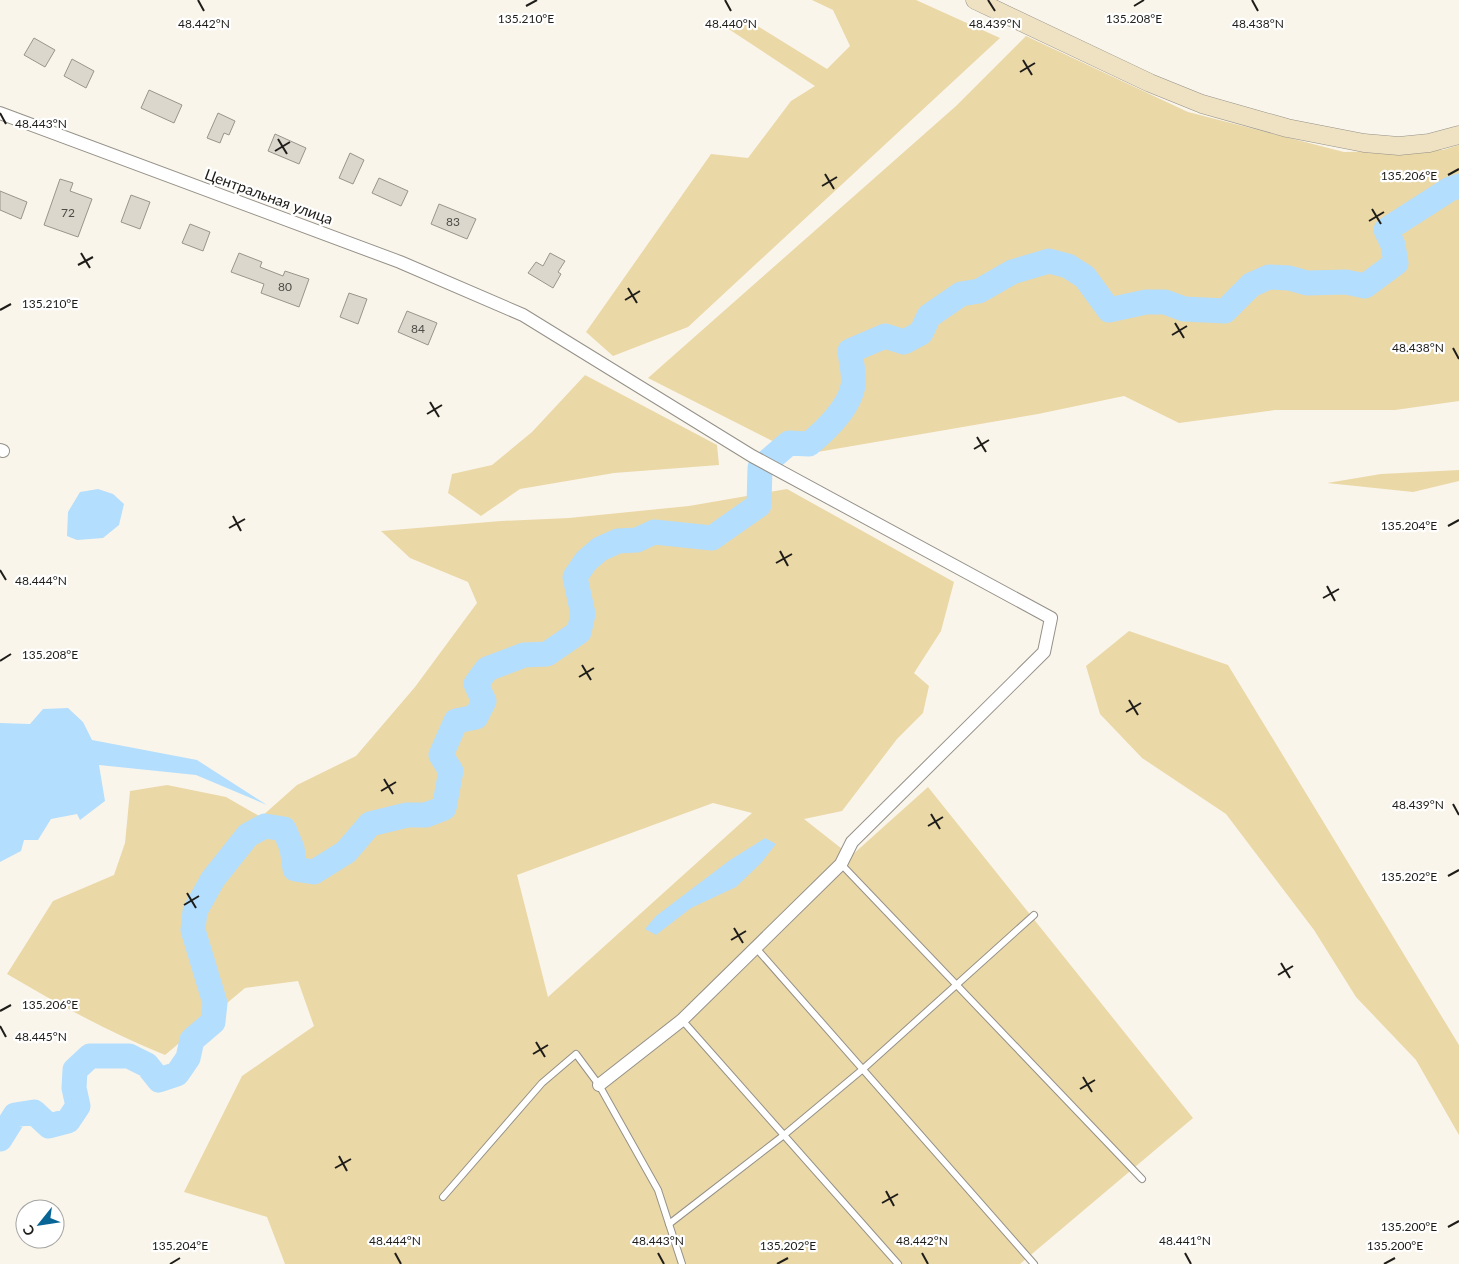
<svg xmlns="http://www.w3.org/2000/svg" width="1459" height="1264" font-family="Lato,sans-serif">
<rect width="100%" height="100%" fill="#faf5eb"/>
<!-- green -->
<g fill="#ebd8a7" fill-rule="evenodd">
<path d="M812 0H916L1000 38 688 327 613 356 586 332 711 154 748 158 791 101 815 86 724 26 751 22 827 69 850 46 833 10Z"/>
<path d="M1026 36 1188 112 1344 152 1443 150 1459 145V401L1395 410H1275L1179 423 1124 396 1038 414 800 455 648 378 956 106Z"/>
<path d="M585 375 717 445 719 465 614 473 520 489 481 516 448 493 452 474 492 465 532 432Z"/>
<path d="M1459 470V481L1413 492 1327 483 1381 474Z"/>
<path d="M787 489 954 582 941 631 914 673 929 686 923 713 897 739 842 811 804 819 851 856 928 787 1193 1118 1020 1264H285L267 1217 184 1192 242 1076 314 1026 298 981 245 988 165 1055C110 1033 58 1004 7 974L53 901 114 875 125 843 130 791 167 785 226 797 261 817 297 785 356 756 415 687 477 603 468 582 410 558 381 531 501 521 569 518 689 506ZM713 803 752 813 548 997 517 875Z"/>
<path d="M1129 631 1228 665 1459 1045V1135L1416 1060 1356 997 1314 930 1226 814 1142 758 1100 714 1086 666Z"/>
</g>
<!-- water -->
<g fill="#b4defd">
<path d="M98 489 113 494 124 504 119 525 103 538 77 540 67 536 68 512 80 492Z"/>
<path d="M68 708 83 722 92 740 197 760 267 805 196 775 99 765 105 801 80 820 77 814 51 819 38 840H24L21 851 0 862V723L30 724 43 709Z"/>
<path d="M765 838 776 844 761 863 736 887 691 908 656 935 645 929 656 916 730 860Z"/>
</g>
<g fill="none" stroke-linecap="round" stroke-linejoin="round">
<!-- river -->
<path stroke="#b4defd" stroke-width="25" d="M0 1139 15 1115 34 1112 49 1126 68 1121 78 1106 74 1088 75 1070 90 1056H129L147 1065 159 1080 177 1074 188 1058 192 1040 213 1022 215 1003 193 930 195 911 213 879 248 835 265 826 284 829 292 848 295 869 314 872 346 852 370 824 407 815H426L444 808 451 771 441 755 456 721 476 717 484 701 476 684 487 669 524 655 547 654 579 632 583 614 575 577 586 561 600 549 618 541 637 540 654 532 712 538 759 505 760 468 789 443 809 444C825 431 849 408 853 386 855 376 851 362 850 351L885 336 904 342 921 333 929 316 961 294 979 291 1012 272 1049 261 1068 266 1085 277 1109 310 1146 302H1165L1184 309 1225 311 1251 285 1269 277 1289 278 1307 283 1346 282 1365 286 1396 263 1393 245 1386 230 1450 189 1459 186"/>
</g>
<!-- building -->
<g fill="#dbd7cd" stroke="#99958c">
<path d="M34 38 55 50 45 67 24 55Z"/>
<path d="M72 59 94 71 86 88 64 76Z"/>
<path d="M149 90 182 105 174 123 141 108Z"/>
<path d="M218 113 235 121 229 135 224 133 220 143 207 138Z"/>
<path d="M275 134 306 148 299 164 268 151Z"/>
<path d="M350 153 364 160 353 184 339 178Z"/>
<path d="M379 178 408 191 401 206 372 193Z"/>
<path d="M60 179 73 183 70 191 92 199 78 237 44 225Z"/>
<path d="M0 191 27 202 21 219 0 210Z"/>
<path d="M131 195 150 202 140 229 121 222Z"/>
<path d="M439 204 476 219 467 239 431 224Z"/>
<path d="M190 224 210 232 203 251 182 243Z"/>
<path d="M239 253 262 262 260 267 283 276 285 271 309 279 299 307 261 293 264 284 231 272Z"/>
<path d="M550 253 565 261 558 272 561 274 553 288 528 273 536 262 543 266Z"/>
<path d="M349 293 367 299 358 324 340 317Z"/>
<path d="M407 311 437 323 428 345 398 332Z"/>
</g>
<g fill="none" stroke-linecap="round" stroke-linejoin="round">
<!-- lane casing -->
<g stroke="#959188" stroke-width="8">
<g id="lane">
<path d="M841 864 1142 1179"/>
<path d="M756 948 1034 1264"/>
<path d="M682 1020 898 1264"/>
<path d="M443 1197 542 1083 576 1054 599 1085 658 1190 682 1264"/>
<path d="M669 1224 784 1135 863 1069 1034 915"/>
</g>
</g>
<!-- street casing -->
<g stroke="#959188" stroke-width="14">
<g id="street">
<path d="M0 113 400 262 523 315 752 456 1051 618 1044 652 852 842 841 864 682 1020 599 1085"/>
<path d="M0 450 3 451"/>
</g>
</g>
<!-- secondary casing -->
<g stroke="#959188" stroke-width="19">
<path id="secondary" d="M975 0 1150 83 1202 104 1287 128 1364 143 1399 146 1429 143 1459 135"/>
</g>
<!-- lane -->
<use href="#lane" stroke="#fff" stroke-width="6"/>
<!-- street -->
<use href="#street" stroke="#fff" stroke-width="12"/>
<!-- secondary -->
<use href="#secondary" stroke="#eee2c3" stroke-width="18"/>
</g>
<!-- ticks -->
<path fill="none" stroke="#1e1d19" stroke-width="2" d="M198 0 204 11M725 0 731 11M988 0 995 11M1252 0 1258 11M526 6 537 0M1134 6 1144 0M1023 60 1032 75M1020 72 1035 63M0 113 6 124M278 139 287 154M275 151 290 142M825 174 834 189M1448 175 1459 169M822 186 837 177M1372 209 1381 224M1369 221 1384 212M81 253 90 268M78 265 93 257M628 288 637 303M625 300 640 291M0 310 11 304M1175 323 1184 338M1172 335 1187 326M1453 348 1459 359M430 402 439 417M427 414 442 405M977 437 986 452M974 449 989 440M233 516 241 531M1448 526 1459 520M229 528 245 519M780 551 788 566M776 563 792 554M0 570 6 580M1327 586 1335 601M1323 598 1339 589M0 661 11 654M582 665 591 680M579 677 594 668M1129 700 1138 715M1126 712 1141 703M384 779 393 794M381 791 396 782M1453 804 1459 815M931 814 940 829M928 826 943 817M1448 876 1459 870M187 893 196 908M184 905 199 896M734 928 743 943M731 940 746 931M1281 963 1290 978M1278 975 1293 966M0 1011 11 1005M0 1026 6 1037M536 1042 545 1057M533 1054 548 1045M1083 1077 1092 1092M1080 1089 1095 1080M339 1156 347 1171M335 1168 351 1159M886 1191 894 1206M882 1203 898 1194M1448 1227 1459 1221M395 1253 401 1264M658 1253 664 1264M922 1253 928 1264M1185 1253 1191 1264M170 1264 180 1258M777 1264 788 1258M1384 1264 1395 1258"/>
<g text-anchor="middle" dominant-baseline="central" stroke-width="4.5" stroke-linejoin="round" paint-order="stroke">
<!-- number labels -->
<g font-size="12" fill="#4d4c46">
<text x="68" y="212">72</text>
<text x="453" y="221">83</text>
<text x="285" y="286">80</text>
<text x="418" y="328">84</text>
</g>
<!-- street labels -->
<g font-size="15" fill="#1e1d19" stroke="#fff">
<text transform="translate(269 196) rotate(20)">Центральная улица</text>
</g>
</g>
<g font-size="12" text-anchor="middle" fill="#1e1d19" stroke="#fff" stroke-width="4.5" stroke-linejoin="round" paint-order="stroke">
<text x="526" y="23">135.210°E</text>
<text x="1134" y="23">135.208°E</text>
<text x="731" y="28">48.440°N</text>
<text x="995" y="28">48.439°N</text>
<text x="1258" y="28">48.438°N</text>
<text x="204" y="28">48.442°N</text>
<text x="41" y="128">48.443°N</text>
<text x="1409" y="180">135.206°E</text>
<text x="50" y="308">135.210°E</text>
<text x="1418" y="352">48.438°N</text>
<text x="1409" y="530">135.204°E</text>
<text x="41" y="585">48.444°N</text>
<text x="50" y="659">135.208°E</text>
<text x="1418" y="809">48.439°N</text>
<text x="1409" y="881">135.202°E</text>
<text x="50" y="1009">135.206°E</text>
<text x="41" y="1041">48.445°N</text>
<text x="1409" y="1231">135.200°E</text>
<text x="395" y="1245">48.444°N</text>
<text x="658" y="1245">48.443°N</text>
<text x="922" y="1245">48.442°N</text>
<text x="1185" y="1245">48.441°N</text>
<text x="180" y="1250">135.204°E</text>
<text x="788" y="1250">135.202°E</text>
<text x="1395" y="1250">135.200°E</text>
</g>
<!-- north arrow -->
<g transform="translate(40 1224) rotate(240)"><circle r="24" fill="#ffffff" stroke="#a5a5a3"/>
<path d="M0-4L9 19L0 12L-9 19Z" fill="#096595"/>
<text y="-8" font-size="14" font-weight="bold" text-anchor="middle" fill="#1e1d19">С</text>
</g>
</svg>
